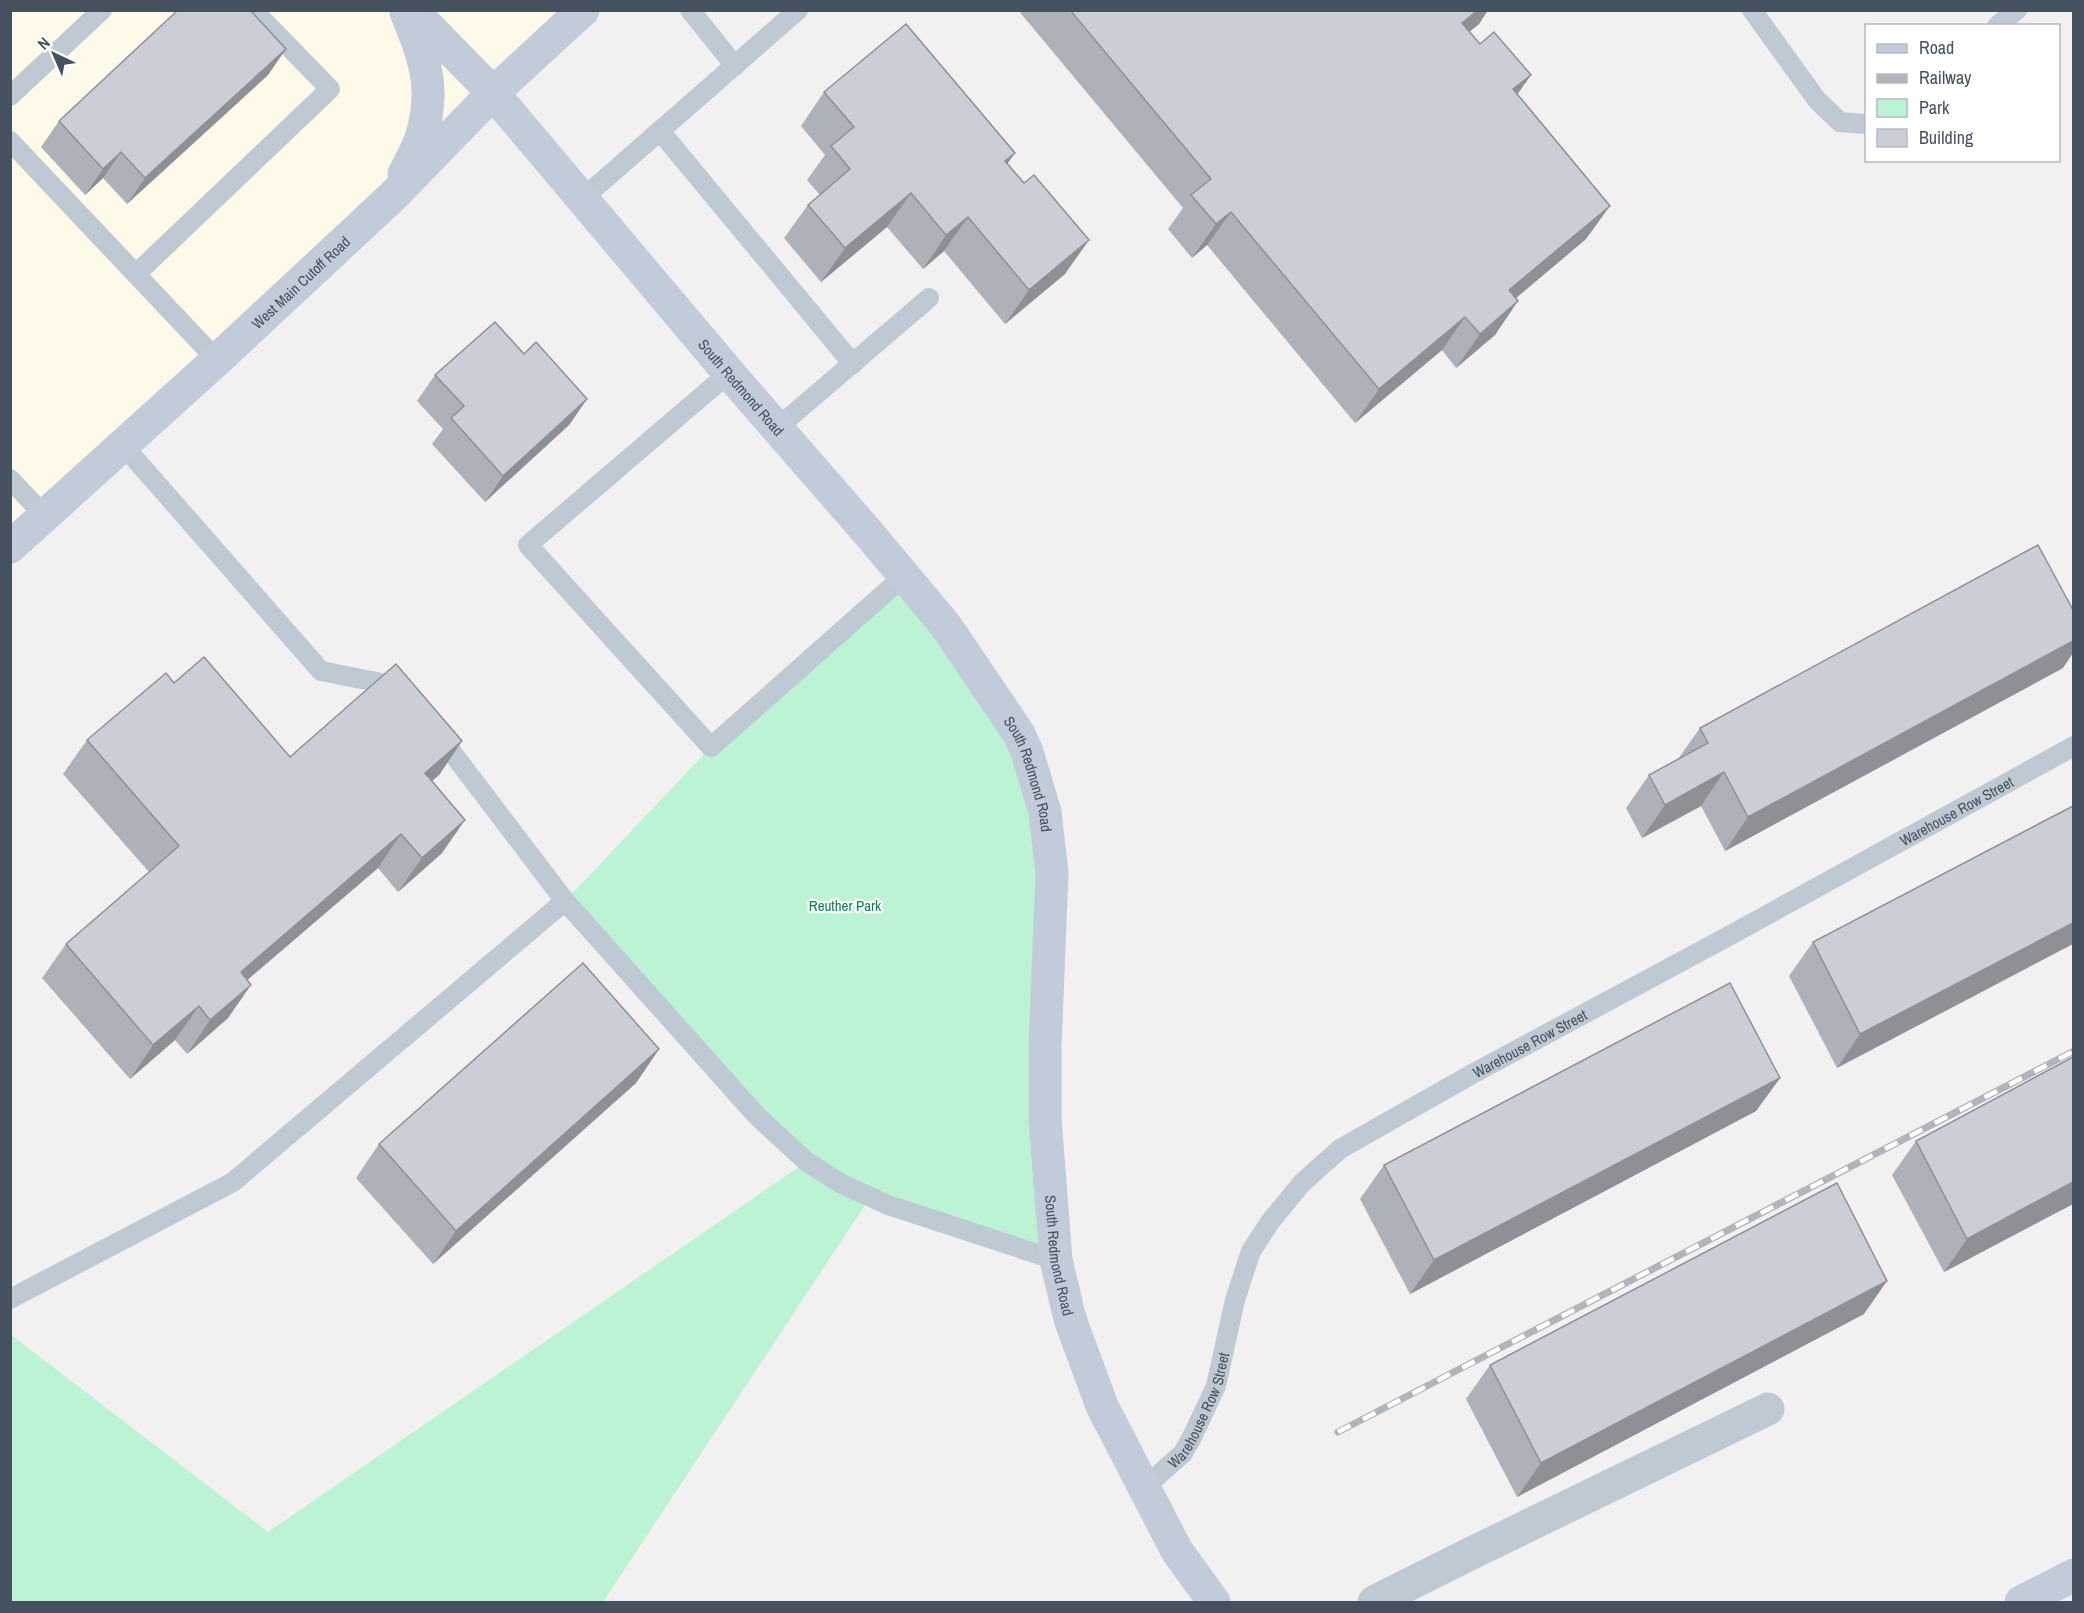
<svg xmlns="http://www.w3.org/2000/svg" width="2084" height="1613" font-family="'Archivo Narrow',sans-serif">
<rect width="100%" height="100%" fill="#f2f0f0"/>
<!-- commercial -->
<path fill="#fef9e8" d="M11 11H583L11 547Z"/>
<!-- green -->
<path fill="#bbf3d4" d="M904 576 946 626 1045 812 1056 1260 873 1193 603 1602H11L10 1334 268 1532 806 1162 565 901 711 747Z"/>
<g fill="none" stroke-linecap="round" stroke-linejoin="round">
<!-- lane -->
<g stroke="#bfc9d3" stroke-width="20">
<path d="M690 10 735 66"/>
<path d="M1752 10 1817 100 1840 122 1866 124"/>
<path d="M1997 26 2017 10"/>
<path d="M10 96 102 10"/>
<path d="M660 131 853 364"/>
<path d="M10 141 217 360"/>
<path d="M582 199 798 10"/>
<path d="M136 274 330 89 253 10"/>
<path d="M729 373 528 545 711 747 904 576"/>
<path d="M777 428 929 298"/>
<path d="M122 444 321 671 402 687"/>
<path d="M10 479 45 516"/>
<path d="M565 901 758 1117 807 1162 840 1183 888 1205 1056 1260"/>
<path d="M10 1299 233 1182 565 901 438 734"/>
<path id="s1" d="M1144 1488 1183 1453 1192 1437 1216 1386 1235 1300 1251 1251 1270 1222 1302 1183 1340 1149 1474 1073 1727 937 2074 746"/>
</g>
<!-- street -->
<path stroke="#bfc9d3" stroke-width="33" d="M1374 1602 1480 1549 1768 1409"/>
<!-- secondary -->
<g stroke="#c1cbda" stroke-width="33">
<path id="s2" d="M412 10 493 93 729 373 870 535 946 626 1019 734 1027 752 1045 812 1052 873 1045 1047V1118L1056 1260 1070 1319 1102 1406 1177 1551 1214 1602"/>
<path d="M404 174C410 162 418 148 422 135 436 86 424 57 406 12"/>
<path id="s3" d="M10 547 217 360 393 196 493 93 583 10"/>
<path d="M2021 1602 2074 1575"/>
</g>
<!-- rail casing -->
<g stroke="#b1b4bb" stroke-width="7">
<path id="rail" d="M1338 1432 2074 1051"/>
</g>
<!-- rail -->
<use href="#rail" stroke="#fff" stroke-width="4.5" stroke-dasharray="14" stroke-linecap="butt"/>
</g>
<!-- wall -->
<g fill="#afb1b8">
<path d="M1018 10H1488L1479 24 1469 32 1480 44 1531 75 1517 94 1586 239 1516 298 1495 335 1456 368 1442 350 1355 423 1207 245 1192 258 1168 229 1183 208Z"/>
<path d="M268 75 127 204 103 178 85 195 41 147 59 121Z"/>
<path d="M824 92 1007 164 1065 274 1005 324 944 251 923 269 887 227 821 282 784 238 808 205 820 195 807 180 825 155 801 126Z"/>
<path d="M524 354 587 399 569 425 485 502 432 444 443 429 417 401 435 375Z"/>
<path d="M2063 668 1725 851 1701 806 1642 838 1626 808 1649 775 1678 759 1700 728Z"/>
<path d="M174 683 290 757 462 741 439 775 432 781 442 853 398 892 378 868 247 980 228 1018 187 1054 175 1040 130 1079 42 978 66 944 149 872 63 774 87 740Z"/>
<path d="M2073 806 1837 1068 1789 976 1813 942Z"/>
<path d="M659 1049 636 1083 433 1264 356 1178 379 1144Z"/>
<path d="M1780 1078 1756 1111 1410 1294 1360 1199 1384 1165Z"/>
<path d="M1916 1141 2073 1204 1944 1272 1892 1175Z"/>
<path d="M1864 1314 1517 1497 1466 1399 1490 1365Z"/>
</g>
<!-- shaded-wall -->
<g fill="#8e9096">
<path d="M1478 10H1488L1479 24 1438 57 1462 23Z"/>
<path d="M286 49 268 75 127 204 145 178Z"/>
<path d="M1531 75 1507 109 1513 89Z"/>
<path d="M121 152 103 178 85 195 103 169Z"/>
<path d="M1015 153 991 187 1005 161Z"/>
<path d="M911 193 887 227 821 282 845 248Z"/>
<path d="M1610 206 1586 239 1485 324 1509 290Z"/>
<path d="M1231 212 1207 245 1192 258 1216 224Z"/>
<path d="M968 217 944 251 923 269 946 235Z"/>
<path d="M1089 240 1065 274 1005 324 1029 290Z"/>
<path d="M1518 301 1495 335 1456 368 1480 334Z"/>
<path d="M1465 317 1442 350 1355 423 1379 389Z"/>
<path d="M587 399 569 425 485 502 503 476Z"/>
<path d="M2073 641V653L2063 668 1725 851 1748 817Z"/>
<path d="M462 741 439 775 402 807 425 773Z"/>
<path d="M1724 772 1701 806 1642 838 1665 805Z"/>
<path d="M465 820 442 853 398 892 422 858Z"/>
<path d="M401 834 378 868 217 1006 241 972Z"/>
<path d="M2073 923V944L1837 1068 1860 1034Z"/>
<path d="M251 985 228 1018 187 1054 210 1020Z"/>
<path d="M199 1006 175 1040 130 1079 153 1045Z"/>
<path d="M659 1049 636 1083 433 1264 456 1231Z"/>
<path d="M1780 1078 1756 1111 1410 1294 1434 1260Z"/>
<path d="M2073 1182V1204L1944 1272 1967 1239Z"/>
<path d="M1887 1281 1864 1314 1517 1497 1541 1463Z"/>
</g>
<!-- building -->
<g fill="#cbced6" stroke="#8e9096" stroke-width="1.5">
<path d="M178 10H250L286 49 145 178 121 152 103 169 59 121Z"/>
<path d="M1070 10H1478L1462 23 1480 44 1494 32 1531 75 1513 89 1610 206 1509 290 1518 301 1480 334 1465 317 1379 389 1231 212 1216 224 1191 195 1211 179Z"/>
<path d="M906 24 1015 153 1005 161 1024 183 1034 175 1089 240 1029 290 968 217 946 235 911 193 845 248 808 205 850 169 831 146 854 127 824 92Z"/>
<path d="M495 322 524 354 536 342 587 399 503 476 451 418 464 406 435 375Z"/>
<path d="M2038 545 2073 610V641L1748 817 1724 772 1665 805 1649 775 1708 743 1700 728Z"/>
<path d="M204 657 290 757 396 664 462 741 425 773 465 820 422 858 401 834 241 972 251 985 210 1020 199 1006 153 1045 66 944 179 846 87 740 166 673 174 683Z"/>
<path d="M2073 806V923L1860 1034 1813 942Z"/>
<path d="M583 963 659 1049 456 1231 379 1144Z"/>
<path d="M1730 983 1780 1078 1434 1260 1384 1165Z"/>
<path d="M2073 1057V1182L1967 1239 1916 1141Z"/>
<path d="M1837 1183 1887 1281 1541 1463 1490 1365Z"/>
</g>
<g text-anchor="middle" dominant-baseline="central" stroke-width="4.5" stroke-linejoin="round" paint-order="stroke">
<!-- street labels -->
<g font-size="15" fill="#46515f" stroke="#fff">
<text stroke="none"><textPath href="#s3" startOffset="393">West Main Cutoff Road</textPath></text>
<text stroke="none"><textPath href="#s2" startOffset="501">South Redmond Road</textPath></text>
<text stroke="none"><textPath href="#s2" startOffset="987">South Redmond Road</textPath></text>
<text stroke="none"><textPath href="#s1" startOffset="1106">Warehouse Row Street</textPath></text>
<text stroke="none"><textPath href="#s1" startOffset="620">Warehouse Row Street</textPath></text>
<text stroke="none"><textPath href="#s2" startOffset="1473">South Redmond Road</textPath></text>
<text stroke="none"><textPath href="#s1" startOffset="98">Warehouse Row Street</textPath></text>
</g>
<!-- park labels -->
<g font-size="15" fill="#0f8250" stroke="#fff">
<text x="845" y="905">Reuther Park</text>
</g>
</g>
<!-- border -->
<rect width="2084" height="1613" fill="none" stroke="#46515f" stroke-width="24"/>
<!-- legend -->
<rect x="1865" y="24" width="195" height="138" fill="#ffffff" stroke="#b5b9bf" stroke-width="1.5"/>
<rect x="1877" y="44" width="30" height="9" fill="#c1cbda" stroke="#b5b9bf" stroke-width="1.5"/>
<text x="1919" y="54" font-size="18" fill="#46515f">Road</text>
<rect x="1877" y="74" width="30" height="9" fill="#b1b4bb" stroke="#b5b9bf" stroke-width="1.5"/>
<text x="1919" y="84" font-size="18" fill="#46515f">Railway</text>
<rect x="1877" y="99" width="30" height="18" fill="#bbf3d4" stroke="#b5b9bf" stroke-width="1.5"/>
<text x="1919" y="114" font-size="18" fill="#46515f">Park</text>
<rect x="1877" y="129" width="30" height="18" fill="#cbced6" stroke="#b5b9bf" stroke-width="1.5"/>
<text x="1919" y="144" font-size="18" fill="#46515f">Building</text>
<!-- north arrow -->
<g transform="translate(54 54) rotate(316)" stroke="#ffffff" stroke-width="4.5" paint-order="stroke">
<path d="M0-4.5L10 22L0 15L-10 22Z" fill="#46515f"/>
<text y="-9" font-size="16" font-weight="bold" text-anchor="middle" fill="#46515f">N</text>
</g>
</svg>
